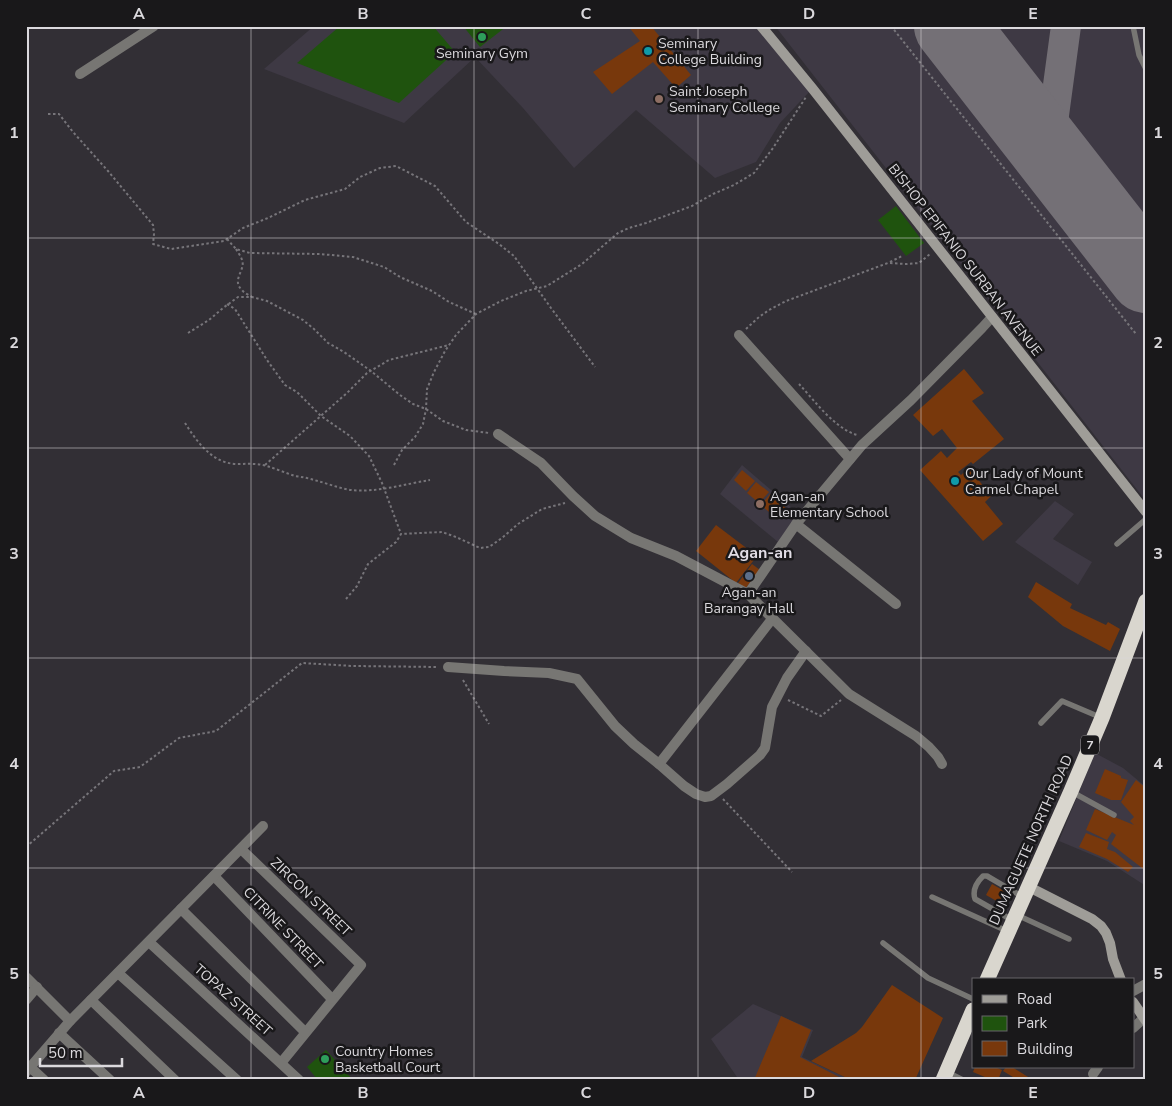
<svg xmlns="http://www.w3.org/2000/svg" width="1172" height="1106" font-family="'Nunito Sans',sans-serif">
<rect width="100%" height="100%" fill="#322f35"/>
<!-- built -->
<g fill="#3e3944">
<path d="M314 26H759L810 91 780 123 756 162 715 178 636 110 574 168 523 108 475 57 404 123 264 69Z"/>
<path d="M775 26H1146V501Z"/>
<path d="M742 465 799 514 778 542 720 494Z"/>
<path d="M1055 501 1074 514 1053 539 1092 562 1078 585 1015 542Z"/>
<path d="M1095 753 1123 768 1146 787V886L1107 861 1059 841Z"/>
<path d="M753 1004 813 1030 802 1057 851 1080H739L711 1039Z"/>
</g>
<!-- green -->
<g fill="#1f530e">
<path d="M340 26H433L455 52 399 103 297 63Z"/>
<path d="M463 26H507L480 47Z"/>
<path d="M896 206 924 243 906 256 878 220Z"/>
<path d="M326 1050 353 1080H318L307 1067Z"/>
</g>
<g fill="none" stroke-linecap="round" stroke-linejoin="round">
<!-- taxiway -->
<path stroke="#747076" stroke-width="30" d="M1049 152 1066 26"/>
<!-- runway -->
<path stroke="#747076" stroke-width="74" d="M951 26 1146 276"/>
</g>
<!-- building -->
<g fill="#78380c">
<path d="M628 26H651L691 75 676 88 653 62 612 94 593 72 640 41Z"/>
<path d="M964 369 984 393 972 401 1004 439 973 464 971 462 958 472 961 475 969 468 988 492 993 487 996 491 985 502 1003 524 983 541 920 470 941 451 947 458 957 448 942 429 933 436 913 415Z"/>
<path d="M742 470 755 481 746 491 734 480Z"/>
<path d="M756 482 769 492 759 503 747 493Z"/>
<path d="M770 494 786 508 777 519 761 505Z"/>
<path d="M716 525 757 556 736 583 696 551Z"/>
<path d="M752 564 760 570 745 589 738 583Z"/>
<path d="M1036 582 1072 604 1070 608 1106 625 1108 622 1120 629 1110 651 1063 626 1028 597Z"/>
<path d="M1105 769 1121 776V778L1128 780 1121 800H1111L1095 793Z"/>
<path d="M1136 780 1146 788V871L1111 844 1116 835 1112 832 1107 840 1086 830 1095 809 1134 825 1130 821 1134 817 1121 802Z"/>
<path d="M1086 833 1109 842 1107 849 1115 852 1133 867 1128 872 1107 859 1079 847Z"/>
<path d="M992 884 1011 895 1005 906 986 895Z"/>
<path d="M892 985 943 1018 915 1080H851L811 1061 856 1033 862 1027Z"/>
<path d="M781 1016 811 1030 800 1057 841 1078 840 1080H754Z"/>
<path d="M975 1067H995L1002 1070 998 1080H992L973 1072Z"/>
<path d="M1006 1067H1012L1033 1080H1018L1003 1071Z"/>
</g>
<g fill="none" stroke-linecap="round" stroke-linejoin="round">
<!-- path -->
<g stroke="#77757a" stroke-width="2" stroke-dasharray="2.5 2.5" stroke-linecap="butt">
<path d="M891 26 1136 334"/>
<path d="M48 114H59L73 132 108 171 153 225 154 234 153 244 171 249 224 241 243 228 268 218 305 200 345 189 360 177 380 168 396 166 435 186 466 222 499 244 514 256 551 308 595 367"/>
<path d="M227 239 236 249 250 253 320 254 353 257 384 267 400 277 432 291 449 302 476 314"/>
<path d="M236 249C238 253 241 256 242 260 246 270 231 280 242 290 244 293 249 295 252 297"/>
<path d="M890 262 902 256"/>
<path d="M227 304 235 309 267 360 285 385 297 392 321 416 350 436 369 456 382 483 401 534"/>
<path d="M746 329 759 317 769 310 786 301 888 263 907 264 919 263 930 254"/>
<path d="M188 333 209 320 223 308 238 297H252L267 301 303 320 314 329 328 343 344 352 371 371 400 395 413 404 426 409 443 421 466 430 489 433"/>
<path d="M799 384C815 401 834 428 857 435"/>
<path d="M185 423C197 442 212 463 236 464 247 464 257 463 267 466 276 469 286 473 295 476 302 477 308 478 314 480 326 483 338 488 351 490 374 493 406 484 430 480"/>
<path d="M265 465 347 393 367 373 389 360 449 345"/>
<path d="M394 465 402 450 415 437 423 424 426 409 427 389 434 372 445 351 456 335 476 314 501 301 526 291 547 286 582 264 618 233 629 228 646 223 692 206 713 194 734 185 754 173 773 148 806 97"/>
<path d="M346 599 357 586 368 564 396 542 401 534 442 532 456 537 480 548 489 547 502 538 518 524 542 509 565 503"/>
<path d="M463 680 489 724"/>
<path d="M788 700 821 716 841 700"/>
<path d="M723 799 792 872"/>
<path d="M26 847 114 771 140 767 179 738 216 731 302 663 353 666 438 667"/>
</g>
<!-- lane -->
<g stroke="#777673" stroke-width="5.5">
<path d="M1133 26 1139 55 1146 69"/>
<path d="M1117 544 1146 519"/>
<path d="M1041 723 1062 701 1102 718"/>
<path d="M1072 792 1114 815"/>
<path d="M932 897 1007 931"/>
<path d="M1017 915 1069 939"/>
<path d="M1012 920 975 899C972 890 977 882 983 876H987L1023 897"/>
<path d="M883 943 928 978 973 999"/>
<path d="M947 1072 963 1080"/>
</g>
<!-- street -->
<g stroke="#777673" stroke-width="10">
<path d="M80 74 154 26"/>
<path d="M739 335 850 459"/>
<path d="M498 434 541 463 573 496 595 516 631 538 676 556 748 594 849 694 916 736 929 747 938 757 942 764"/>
<path d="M796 524 896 604"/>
<path d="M748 594 796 524 862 445 911 400 982 328 992 317"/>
<path d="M448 667 504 671 549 673 577 679 615 726 634 744 659 764 684 786 696 794 705 797 711 796 727 784 760 755 765 748 772 707 787 678 806 651"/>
<path d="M659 764 772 619"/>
<path d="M241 849 361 965 281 1063"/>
<path d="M214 876 332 999"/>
<path d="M181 909 305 1032"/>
<path d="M149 942 299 1080"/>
<path d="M118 973 237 1080"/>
<path d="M26 977 70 1021"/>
<path d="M1133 991 1146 984"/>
<path d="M26 1000 37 987"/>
<path d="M91 1000 175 1080"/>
<path d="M1133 1028 1144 1018"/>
<path d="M59 1033 110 1080"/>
<path d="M30 1067 44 1080"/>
<path d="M26 1072 70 1021 263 826"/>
<path d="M1093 1074 1098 1067"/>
</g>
<!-- secondary -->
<g stroke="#9f9d98" stroke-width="10">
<path d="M761 26 812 88 1146 512"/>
<path d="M1029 887 1092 919 1101 926 1106 933 1110 943 1113 959 1121 980"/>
<path d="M1133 1002 1146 1021"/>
</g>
<!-- highway -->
<g stroke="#d9d6ce" stroke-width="15">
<path d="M987 980 1071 791 1102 718 1146 601"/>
<path d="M943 1080 973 1010"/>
</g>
</g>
<!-- grid -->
<path fill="none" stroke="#dbd9dd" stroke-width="1" stroke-opacity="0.55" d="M251 26V1080M474 26V1080M698 26V1080M921 26V1080M26 238H1146M26 448H1146M26 658H1146M26 868H1146"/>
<!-- markers -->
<g fill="#2e9e5b" stroke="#19181a" stroke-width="2">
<circle cx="482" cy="37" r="5"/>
<circle cx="325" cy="1059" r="5"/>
</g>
<g fill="#0f9aa8" stroke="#19181a" stroke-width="2">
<circle cx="648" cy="51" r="5"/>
<circle cx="955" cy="481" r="5"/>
</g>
<g fill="#8d6e63" stroke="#19181a" stroke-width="2">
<circle cx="659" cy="99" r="5"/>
<circle cx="760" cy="504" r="5"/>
</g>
<circle fill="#5c6f8a" stroke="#19181a" stroke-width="2" cx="749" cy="576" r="5"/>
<g text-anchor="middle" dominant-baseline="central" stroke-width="5" stroke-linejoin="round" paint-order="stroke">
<!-- shield labels -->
<rect fill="#19181a" stroke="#a19fa2" stroke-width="1" x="1081" y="735.5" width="18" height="19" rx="4"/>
<g font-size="12" font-weight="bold" fill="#dbd9dd">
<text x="1090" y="745">7</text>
</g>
<!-- poi labels -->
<g font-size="14" fill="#dbd9dd" stroke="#19181a" text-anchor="start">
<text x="658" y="43">Seminary<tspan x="658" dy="16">College Building</tspan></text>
<text x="482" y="53" text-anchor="middle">Seminary Gym</text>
<text x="669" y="91">Saint Joseph<tspan x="669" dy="16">Seminary College</tspan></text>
<text x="965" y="473">Our Lady of Mount<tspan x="965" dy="16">Carmel Chapel</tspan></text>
<text x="770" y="496">Agan-an<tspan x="770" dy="16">Elementary School</tspan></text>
<text x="749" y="592" text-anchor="middle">Agan-an<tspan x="749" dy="16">Barangay Hall</tspan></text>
<text x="335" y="1051">Country Homes<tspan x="335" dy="16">Basketball Court</tspan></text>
</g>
<!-- street labels -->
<g font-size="14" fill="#dbd9dd" stroke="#19181a">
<text transform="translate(965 260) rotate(52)">BISHOP EPIFANIO SURBAN AVENUE</text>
<text transform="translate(1031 840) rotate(-66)">DUMAGUETE NORTH ROAD</text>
<text transform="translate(311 897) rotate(44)">ZIRCON STREET</text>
<text transform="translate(283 928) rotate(46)">CITRINE STREET</text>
<text transform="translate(233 1000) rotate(42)">TOPAZ STREET</text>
</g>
<!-- quarter labels -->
<g font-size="16" font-weight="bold" fill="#e1dde5" stroke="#19181a">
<text x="760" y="553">Agan-an</text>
</g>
</g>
<!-- border -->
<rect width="1172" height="1106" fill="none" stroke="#19181a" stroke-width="55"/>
<!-- legend -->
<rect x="972" y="978" width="162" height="90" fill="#19181a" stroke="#676568"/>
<rect x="982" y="995" width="25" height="8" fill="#9f9d98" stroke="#676568"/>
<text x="1017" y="1004" font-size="15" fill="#dbd9dd">Road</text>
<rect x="982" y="1016" width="25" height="15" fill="#1f530e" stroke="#676568"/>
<text x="1017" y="1028" font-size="15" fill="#dbd9dd">Park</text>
<rect x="982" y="1041" width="25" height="15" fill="#78380c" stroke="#676568"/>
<text x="1017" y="1054" font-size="15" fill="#dbd9dd">Building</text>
<!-- scale -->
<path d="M40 1058v8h82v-8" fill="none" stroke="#dbd9dd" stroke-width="2.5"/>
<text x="48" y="1058" font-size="15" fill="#dbd9dd" stroke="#19181a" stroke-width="4" paint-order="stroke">50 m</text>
<rect x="28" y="28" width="1116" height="1050" fill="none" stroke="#dbd9dd" stroke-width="2"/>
<g font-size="16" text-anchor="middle" font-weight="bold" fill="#dbd9dd">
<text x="139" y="19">A</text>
<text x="363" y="19">B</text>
<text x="586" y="19">C</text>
<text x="809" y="19">D</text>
<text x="1033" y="19">E</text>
<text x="14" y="138">1</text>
<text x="1158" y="138">1</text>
<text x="14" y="348">2</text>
<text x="1158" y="348">2</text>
<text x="14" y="559">3</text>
<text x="1158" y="559">3</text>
<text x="14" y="769">4</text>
<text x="1158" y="769">4</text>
<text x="14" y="979">5</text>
<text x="1158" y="979">5</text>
<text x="139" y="1098">A</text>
<text x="363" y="1098">B</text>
<text x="586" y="1098">C</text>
<text x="809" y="1098">D</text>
<text x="1033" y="1098">E</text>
</g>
</svg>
